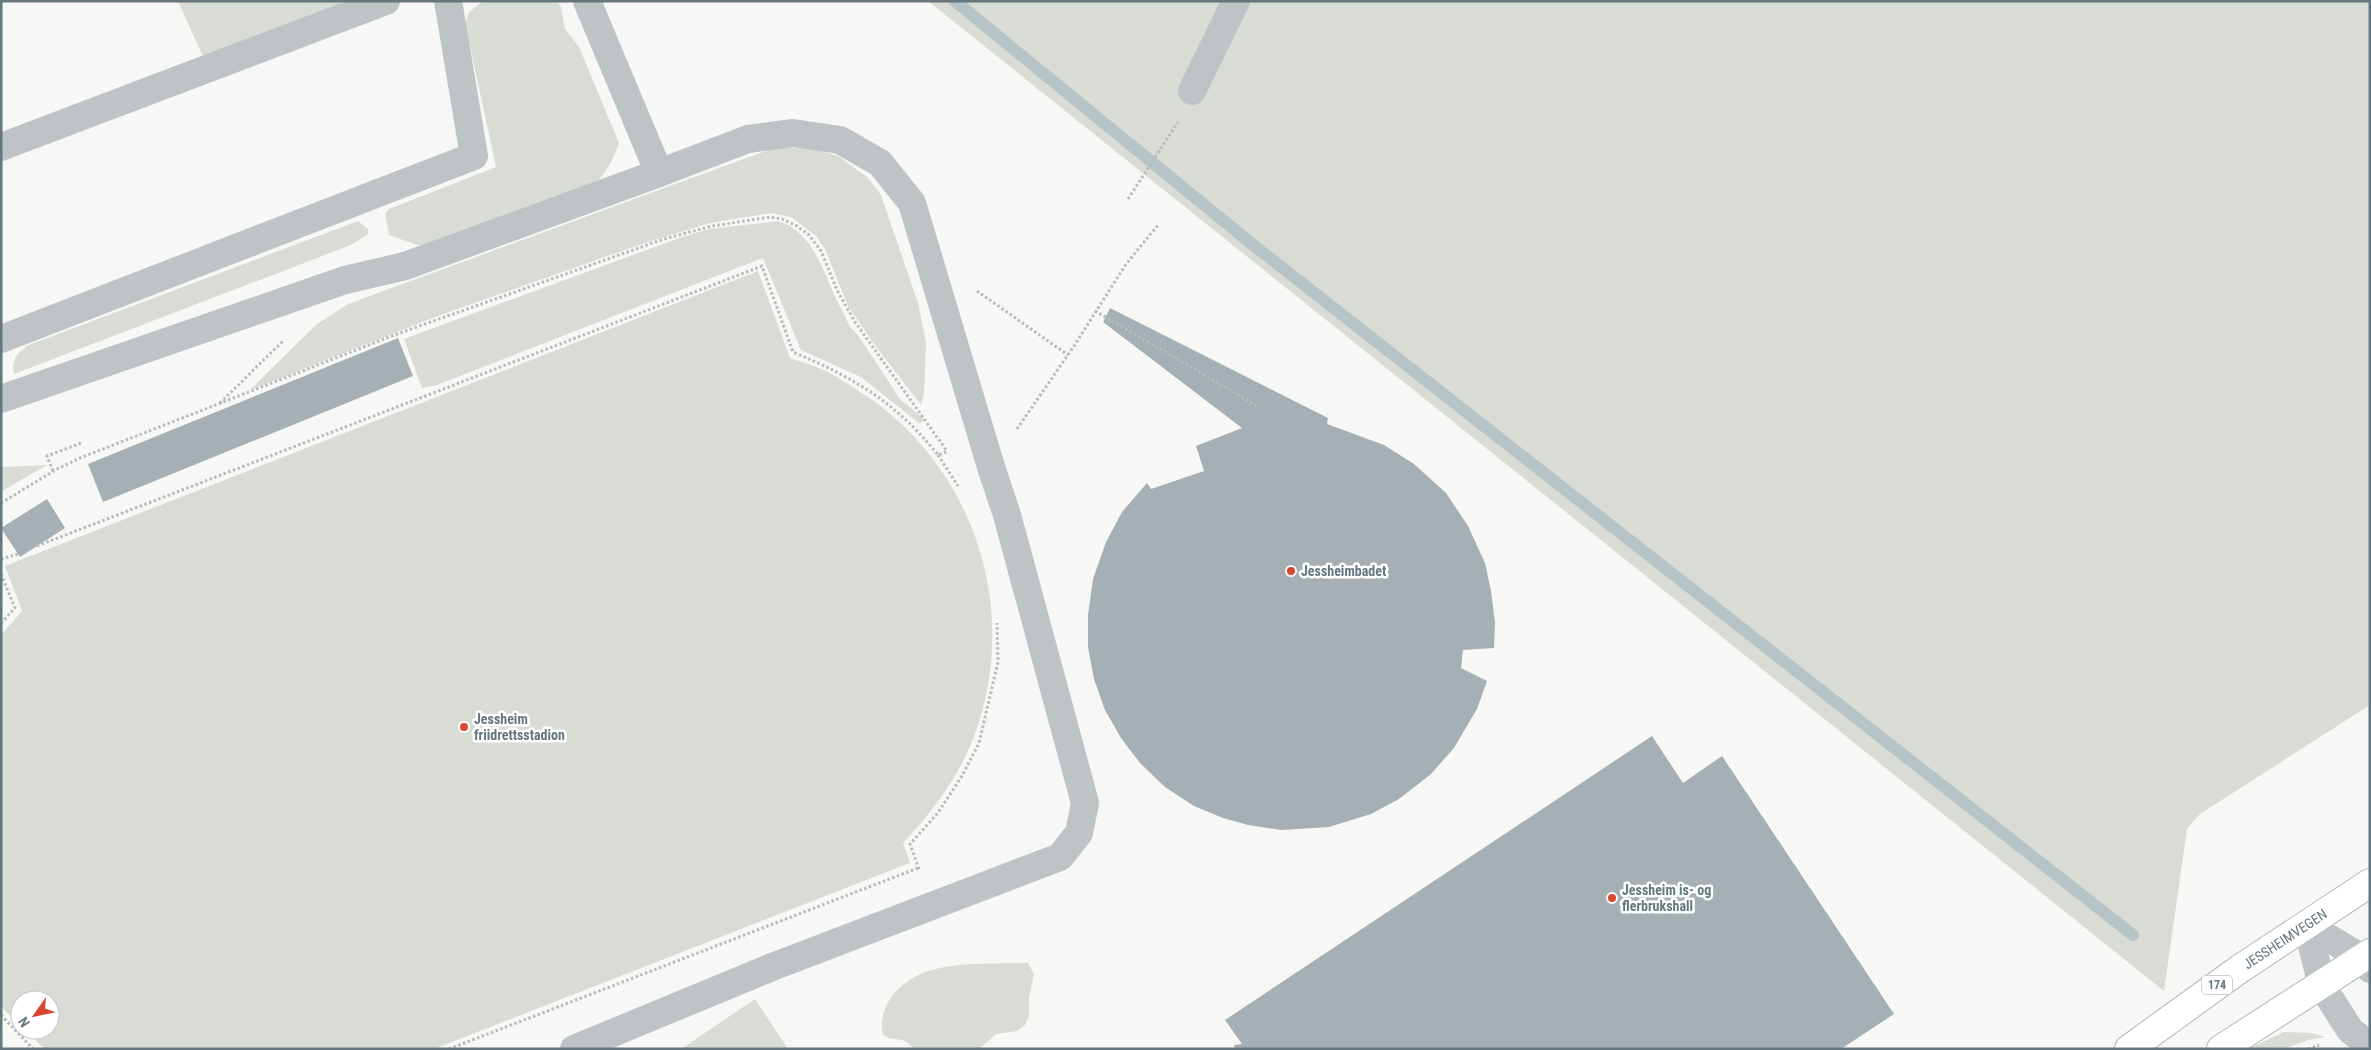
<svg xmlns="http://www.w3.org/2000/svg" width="2371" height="1050" font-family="'Roboto Condensed',sans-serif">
<rect width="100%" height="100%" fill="#f7f7f5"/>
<!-- green -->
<g fill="#d8dcd4">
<path d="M178 1H355L204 59Z"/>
<path d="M483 1H557L561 7 565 29 579 47 619 143C612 163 604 176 589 191L434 245H417L389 235 385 214 389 209 496 167 465 23 469 12Z"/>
<path d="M928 1H2370V705L2200 814 2187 829 2164 991Z"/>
<path d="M781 148H812L838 156 867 177 881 195 918 303 926 342 924 394 921 405 874 344 848 306 825 249 816 236 791 217 771 213 710 223 639 245 435 317 250 390 317 324 348 304 768 150Z"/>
<path d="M358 221 368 229V234L351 245 14 374C11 359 17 353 29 345Z"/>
<path d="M779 221C811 233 821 264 833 292 838 304 845 315 850 327L858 335 900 399 924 419 920 424 861 377 801 350 763 258 437 385 422 388 404 339 682 237 709 229Z"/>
<path d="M758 271 790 358C800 362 810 364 819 368 836 375 852 387 868 397 972 469 1017 601 979 722 965 768 936 808 903 843L910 863 434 1049H45L24 1030H50V1000H20V1026L1 1006V635L22 611 5 566Z"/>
<path d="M47 465 2 491 1 492V467Z"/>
<path d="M1021 963H1028L1034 974 1029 998V1016L1025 1025 1017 1031 996 1034 979 1049H914C902 1034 894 1043 883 1035 880 1025 883 1010 889 1001 916 958 976 965 1021 963Z"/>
<path d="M755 999 788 1049H681Z"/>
<path d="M2284 1032 2312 1033 2325 1037 2308 1040 2283 1049H2248Z"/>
</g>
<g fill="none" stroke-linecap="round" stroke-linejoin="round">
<!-- stream -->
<path stroke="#b7c4c7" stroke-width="12" d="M955 1 1252 244 2133 935"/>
</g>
<!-- building -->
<g fill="#a6b0b4">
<path d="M1110 308 1328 418 1327 424 1384 445 1414 464 1446 493 1468 526 1485 563 1491 591 1495 623 1494 648 1463 650 1461 668 1487 681 1477 709 1454 748 1431 774 1399 799 1371 814 1329 827 1281 830 1248 825 1223 818 1194 806 1165 787 1140 763 1121 738 1105 710 1094 679 1088 647V615L1093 579 1106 542 1122 512 1147 483 1151 489 1204 471 1196 446 1242 428 1103 322Z"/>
<path d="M398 338 413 376 103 502 88 464Z"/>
<path d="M47 499 65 528 20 557 1 528Z"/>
<path d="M1652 736 1683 783 1722 756 1894 1014 1841 1049H1235L1234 1045 1242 1044 1225 1020Z"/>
</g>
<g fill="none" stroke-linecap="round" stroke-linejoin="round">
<!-- major casing -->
<g stroke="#b2b8bb" stroke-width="30">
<g id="major">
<path id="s1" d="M2129 1049 2241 968 2370 883"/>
<path d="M2221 1049 2370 953"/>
</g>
</g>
<!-- path -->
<g stroke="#b7bbbd" stroke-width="3" stroke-dasharray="2.5 2.5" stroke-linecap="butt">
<path d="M1128 199 1178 122"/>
<path d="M977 291 1068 355"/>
<path d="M1095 311 1259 407"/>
<path d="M220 403 283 341"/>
<path d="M1017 429 1074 346 1126 264 1159 224"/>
<path d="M938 455 958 486"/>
<path d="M53 471 47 456 81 443"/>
<path d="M1 503 57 469 80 458 397 334 664 239 712 226 770 217 782 219 797 226 809 235 821 251 837 290 855 322 947 451"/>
<path d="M37 546 762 266 793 352C853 377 897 403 938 455L948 451"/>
<path d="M1 559 18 554"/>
<path d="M1 574 15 608 1 623"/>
<path d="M919 869 910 844 937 814 962 776 979 743 998 662 997 623"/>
<path d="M1 1015 33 1049"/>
<path d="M449 1049 918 868"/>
<path d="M2308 1049 2319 1045"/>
</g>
<!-- minor -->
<g stroke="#bec4c6" stroke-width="28">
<path d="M1192 91 1236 1"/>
<path d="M1 147 386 1"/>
<path d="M1 339 474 156 448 1"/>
<path d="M1 399 345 280 405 266 659 173"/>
<path d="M2307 925 2322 986 2350 1030 2370 1046"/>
<path d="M2307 925 2362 958 2370 969"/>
<path d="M574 1049 772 967 1060 857 1079 833 1085 803 1007 515 991 467 912 203 880 163 840 140 793 133 748 139 659 173 587 1"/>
</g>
<!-- major -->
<use href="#major" stroke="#fff" stroke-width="28"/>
</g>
<!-- markers -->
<g fill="#d94733" stroke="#fff" stroke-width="2">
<circle cx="1291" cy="571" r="5"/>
<circle cx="464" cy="727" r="5"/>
<circle cx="1612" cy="898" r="5"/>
</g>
<g text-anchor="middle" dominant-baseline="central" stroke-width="5" stroke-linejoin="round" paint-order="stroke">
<!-- shield labels -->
<rect fill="#fff" stroke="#929fa5" stroke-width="1" x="2202" y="975.5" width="30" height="19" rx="4"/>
<g font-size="12" font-weight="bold" fill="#64767e">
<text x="2217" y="985">174</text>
</g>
<!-- poi labels -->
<g font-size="14" font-weight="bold" fill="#64767e" stroke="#fff" text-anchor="start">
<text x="1301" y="571">Jessheimbadet</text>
<text x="474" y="719">Jessheim<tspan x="474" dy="16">friidrettsstadion</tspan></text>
<text x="1622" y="890">Jessheim is- og<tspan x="1622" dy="16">flerbrukshall</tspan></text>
</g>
<!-- street labels -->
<g font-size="14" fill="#64767e" stroke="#fff">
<text stroke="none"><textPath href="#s1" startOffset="191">JESSHEIMVEGEN</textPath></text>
</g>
</g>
<!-- border -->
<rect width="2371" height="1050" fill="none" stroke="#64767e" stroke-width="5"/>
<!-- north arrow -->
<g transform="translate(35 1015) rotate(237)"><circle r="24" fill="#ffffff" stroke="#c1c8cb"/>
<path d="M0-4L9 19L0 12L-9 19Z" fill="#d94733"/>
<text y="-8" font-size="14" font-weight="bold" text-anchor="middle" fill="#64767e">N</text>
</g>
</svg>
